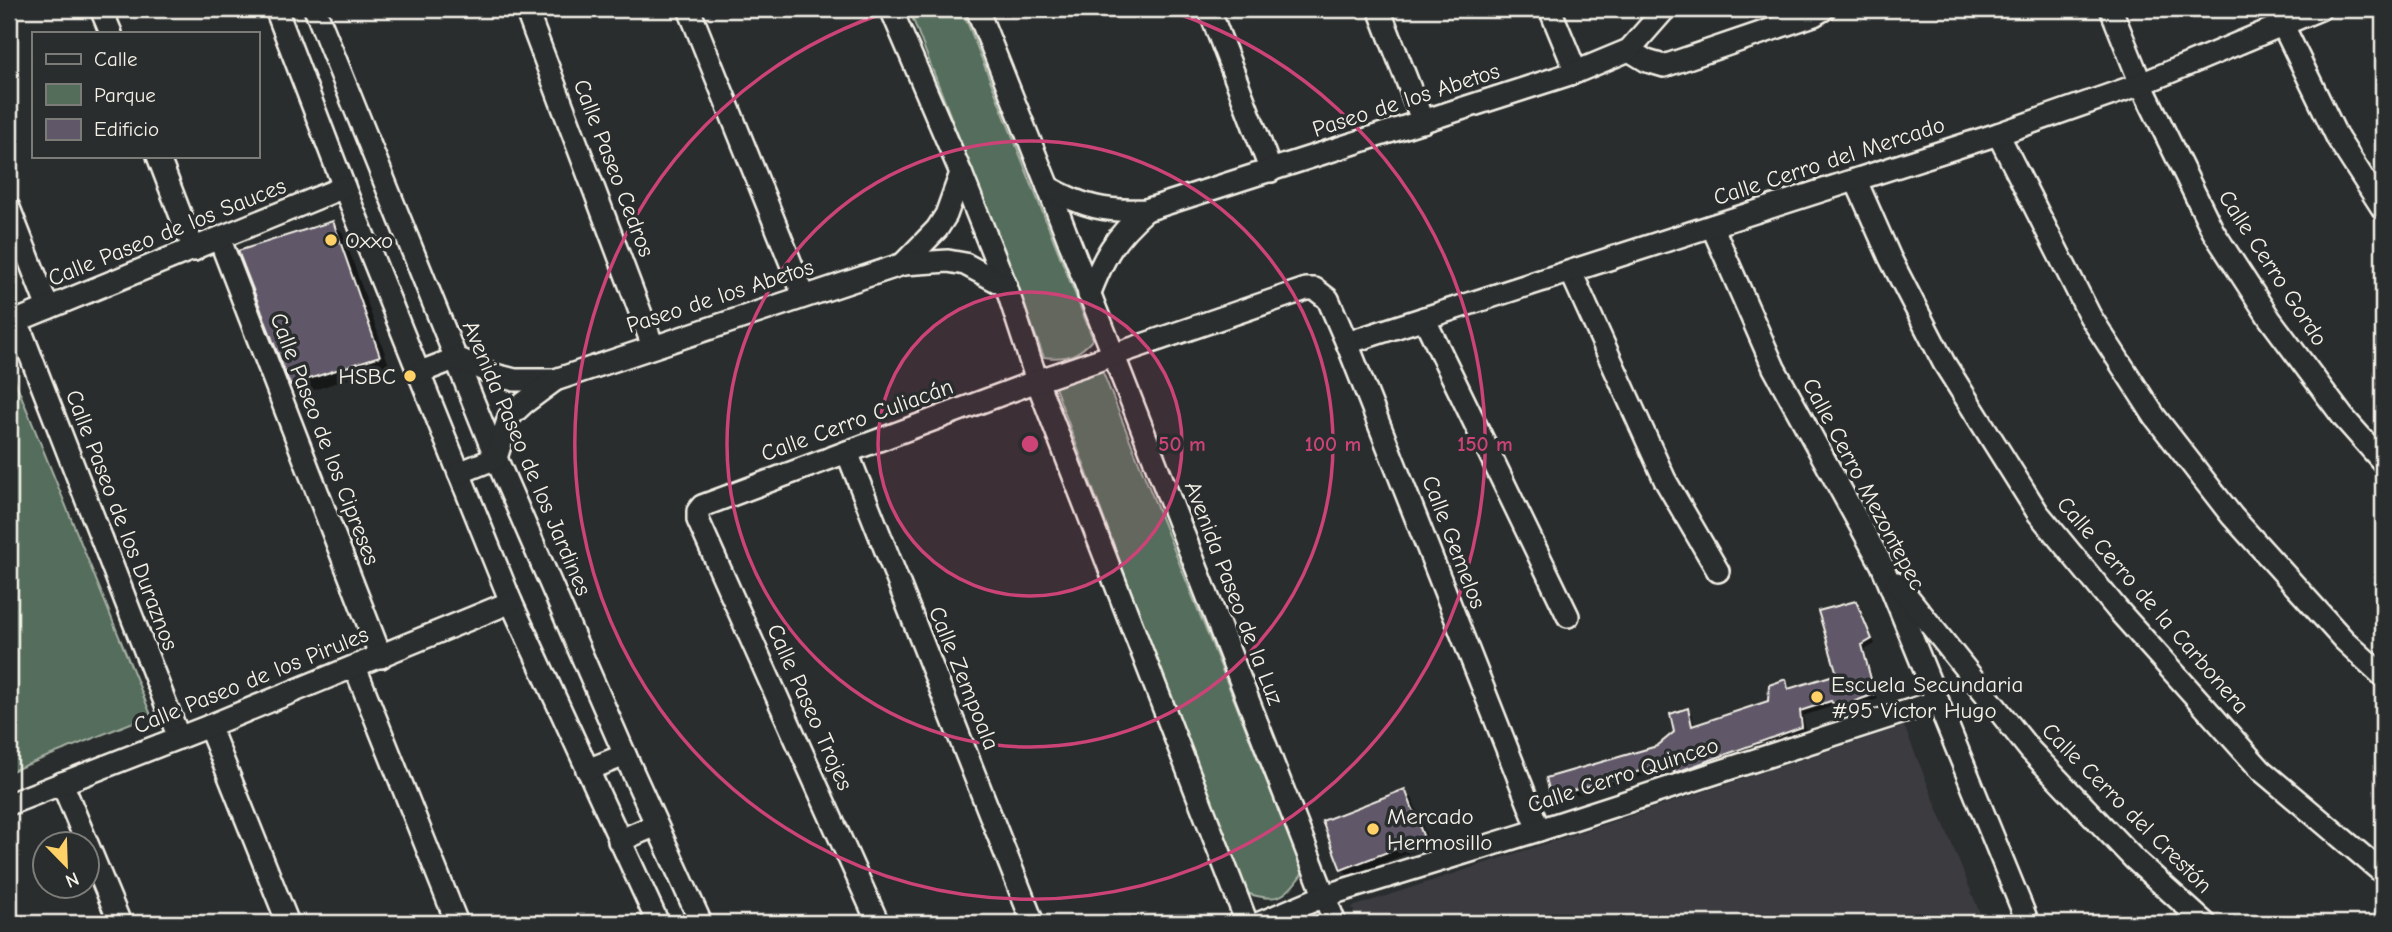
<svg xmlns="http://www.w3.org/2000/svg" width="2392" height="932" font-family="'Comic Neue',sans-serif">
<rect width="100%" height="100%" fill="#2a2d2e"/>
<filter id="ink" filterUnits="userSpaceOnUse"><feTurbulence type="fractalNoise" baseFrequency=".0143" numOctaves="2"/><feDisplacementMap in="SourceGraphic" scale="14" xChannelSelector="R" yChannelSelector="G"/><feConvolveMatrix kernelMatrix="1 2 1 2 8 2 1 2 1" color-interpolation-filters="sRGB"/></filter>
<g filter="url(#ink)">
<!-- built -->
<path fill="#3a3a40" d="M1904 726 1984 923H1358L1352 907Z"/>
<!-- green -->
<g fill="#546d5b" stroke="#a4afa2" stroke-width="2">
<path d="M909 9H962L1093 339C1078 356 1066 360 1044 357Z"/>
<path d="M9 366 151 715 9 772Z"/>
<path d="M1102 370 1303 872C1285 900 1275 903 1243 892L1055 387Z"/>
</g>
<!-- shadow -->
<g fill="#0007">
<path d="M333 223 343 233 389 365 302 394 292 384Z"/>
<path d="M1856 603 1861 607 1875 644 1865 650 1878 699 1842 712 1836 705 1803 716 1806 731 1680 776 1674 767 1557 801 1552 796 1658 747 1676 732 1688 710 1692 715 1695 727 1769 702 1785 681 1791 690 1839 675Z"/>
<path d="M1405 791 1412 798 1430 845 1350 876 1342 869Z"/>
</g>
<!-- building -->
<g fill="#605869" stroke="#f4f1e8" stroke-width="2">
<path d="M333 221 380 356 290 385 238 251Z"/>
<path d="M1856 601 1872 639 1862 645 1875 694 1836 708 1831 701 1800 711 1802 727 1674 773 1671 762 1551 797 1546 778 1657 746 1674 732 1670 714 1688 708 1692 726 1768 701 1769 685 1786 679 1788 689 1837 674 1818 611Z"/>
<path d="M1405 789 1424 838 1341 870 1322 821Z"/>
</g>
<g fill="none" stroke-linecap="round" stroke-linejoin="round">
<!-- minor casing -->
<g stroke="#f4f1e8" stroke-width="26">
<g id="minor">
<path d="M101 9 111 33"/>
<path d="M276 9 344 187 511 602 658 923"/>
<path d="M315 9 496 458 625 755 701 923"/>
<path d="M526 9 653 346"/>
<path d="M689 9 804 296"/>
<path d="M891 9 961 173 1006 286 1037 381 1247 923"/>
<path d="M977 9 1048 187 1335 923"/>
<path d="M1209 9 1271 171"/>
<path d="M1379 9 1423 122"/>
<path d="M1550 9 1576 72"/>
<path d="M2111 9 2141 84 2213 231 2270 319 2343 417 2383 462"/>
<path d="M2275 9 2338 139 2383 209"/>
<path d="M1629 50 1647 61 1664 66 1814 15 1824 9"/>
<path d="M1998 134 2090 316 2155 417 2232 516 2344 640 2383 676"/>
<path d="M158 156 194 250"/>
<path d="M1856 181 1890 258 1944 363 2038 513 2117 609 2261 770 2383 873"/>
<path d="M1048 187C1083 207 1106 212 1146 210L1576 72 1629 50 1665 9"/>
<path d="M9 208 48 308"/>
<path d="M1712 226 1774 368 1882 565 2028 923"/>
<path d="M220 240 381 657"/>
<path d="M903 264 937 229 946 215 961 173"/>
<path d="M1571 272 1665 480 1718 571"/>
<path d="M1089 295C1104 256 1114 238 1146 210"/>
<path d="M1424 318 1568 616"/>
<path d="M17 321 179 738"/>
<path d="M9 324 344 187"/>
<path d="M1347 343 1998 134 2141 84 2320 9"/>
<path d="M418 373 457 358 495 375 515 380H555"/>
<path d="M847 452 1033 923"/>
<path d="M459 473 496 458 509 417 524 403 555 380 903 264 948 261 965 264 1006 286"/>
<path d="M1897 583 2030 750 2134 859 2205 923"/>
<path d="M355 667 457 923"/>
<path d="M209 726 288 923"/>
<path d="M587 770 625 755"/>
<path d="M62 783 120 923"/>
<path d="M9 804 209 726 511 602"/>
<path d="M619 841 656 825"/>
<path d="M878 923 698 520V511L702 506 1037 381 1306 289H1315L1328 299 1347 343 1539 830"/>
<path d="M1260 923 1324 896 1539 830 1938 701"/>
</g>
</g>
<!-- minor -->
<use href="#minor" stroke="#2a2d2e" stroke-width="21"/>
</g>
</g>
<!-- distance rings -->
<circle cx="1030" cy="444" r="152" fill="#cc4377" fill-opacity=".12"/>
<g fill="none" stroke="#cc4377" stroke-width="3.5">
<circle cx="1030" cy="444" r="152"/>
<circle cx="1030" cy="444" r="303"/>
<path d="M1163 9A455 455 0 1 1 897 9"/>
</g>
<!-- markers -->
<g fill="#ffd166" stroke="#2a2d2e" stroke-width="2.5">
<circle cx="331" cy="240" r="7"/>
<circle cx="410" cy="376" r="7"/>
<circle cx="1817" cy="697" r="7"/>
<circle cx="1373" cy="829" r="7"/>
</g>
<g text-anchor="middle" dominant-baseline="central" stroke-width="7" stroke-linejoin="round" paint-order="stroke">
<!-- street labels -->
<g font-size="23" fill="#f4f1e8" stroke="#2a2d2e">
<text transform="translate(1406 100) rotate(-18)">Paseo de los Abetos</text>
<text transform="translate(1829 161) rotate(-18)">Calle Cerro del Mercado</text>
<text transform="translate(614 168) rotate(69)">Calle Paseo Cedros</text>
<text transform="translate(167 232) rotate(-22)">Calle Paseo de los Sauces</text>
<text transform="translate(2273 268) rotate(57)">Calle Cerro Gordo</text>
<text transform="translate(720 296) rotate(-18)">Paseo de los Abetos</text>
<text transform="translate(857 420) rotate(-20)">Calle Cerro Culiacán</text>
<text transform="translate(325 439) rotate(69)">Calle Paseo de los Cipreses</text>
<text transform="translate(527 458) rotate(67)">Avenida Paseo de los Jardines</text>
<text transform="translate(1864 484) rotate(62)">Calle Cerro Mezontepec</text>
<text transform="translate(122 520) rotate(69)">Calle Paseo de los Duraznos</text>
<text transform="translate(1454 542) rotate(69)">Calle Gemelos</text>
<text transform="translate(1234 593) rotate(69)">Avenida Paseo de la Luz</text>
<text transform="translate(2153 605) rotate(49)">Calle Cerro de la Carbonera</text>
<text transform="translate(964 678) rotate(68)">Calle Zempoala</text>
<text transform="translate(251 680) rotate(-22)">Calle Paseo de los Pirules</text>
<text transform="translate(810 707) rotate(66)">Calle Paseo Trojes</text>
<text transform="translate(1623 775) rotate(-18)">Calle Cerro Quinceo</text>
<text transform="translate(2127 808) rotate(45)">Calle Cerro del Crestón</text>
</g>
<!-- poi labels -->
<g font-size="23" fill="#f4f1e8" stroke="#2a2d2e" text-anchor="start">
<text x="345" y="240">Oxxo</text>
<text x="396" y="376" text-anchor="end">HSBC</text>
<text x="1831" y="684">Escuela Secundaria<tspan x="1831" dy="26">#95 Victor Hugo</tspan></text>
<text x="1387" y="816">Mercado<tspan x="1387" dy="26">Hermosillo</tspan></text>
</g>
</g>
<circle cx="1030" cy="444" r="10" fill="#cc4377" stroke="#2a2d2e" stroke-width="3.5"/>
<g font-size="21" text-anchor="middle" font-weight="bold" fill="#cc4377" stroke="#2a2d2e" stroke-width="7" stroke-linejoin="round" paint-order="stroke">
<text x="1182" y="451">50 m</text>
<text x="1333" y="451">100 m</text>
<text x="1485" y="451">150 m</text>
</g>
<!-- margin -->
<rect width="2392" height="932" fill="none" stroke="#2a2d2e" stroke-width="35"/>
<rect x="18" y="18" width="2357" height="897" fill="none" stroke="#f4f1e8" stroke-width="2.5" filter="url(#ink)"/>
<!-- legend -->
<rect x="32" y="32" width="228" height="126" fill="#2a2d2e" stroke="#7b7b78" stroke-width="2"/>
<rect x="46" y="54" width="35" height="10" fill="#2a2d2e" stroke="#7b7b78" stroke-width="2"/>
<text x="94" y="66" font-size="21" fill="#f4f1e8">Calle</text>
<rect x="46" y="84" width="35" height="21" fill="#546d5b" stroke="#7b7b78" stroke-width="2"/>
<text x="94" y="102" font-size="21" fill="#f4f1e8">Parque</text>
<rect x="46" y="119" width="35" height="21" fill="#605869" stroke="#7b7b78" stroke-width="2"/>
<text x="94" y="136" font-size="21" fill="#f4f1e8">Edificio</text>
<!-- north arrow -->
<g transform="translate(66 865) rotate(157)"><circle r="33" fill="#2a2d2e" stroke="#7b7b78" stroke-width="2"/>
<path d="M0-5L12 26L0 18L-12 26Z" fill="#ffd166"/>
<text y="-10" font-size="19" font-weight="bold" text-anchor="middle" fill="#f4f1e8">N</text>
</g>
</svg>
